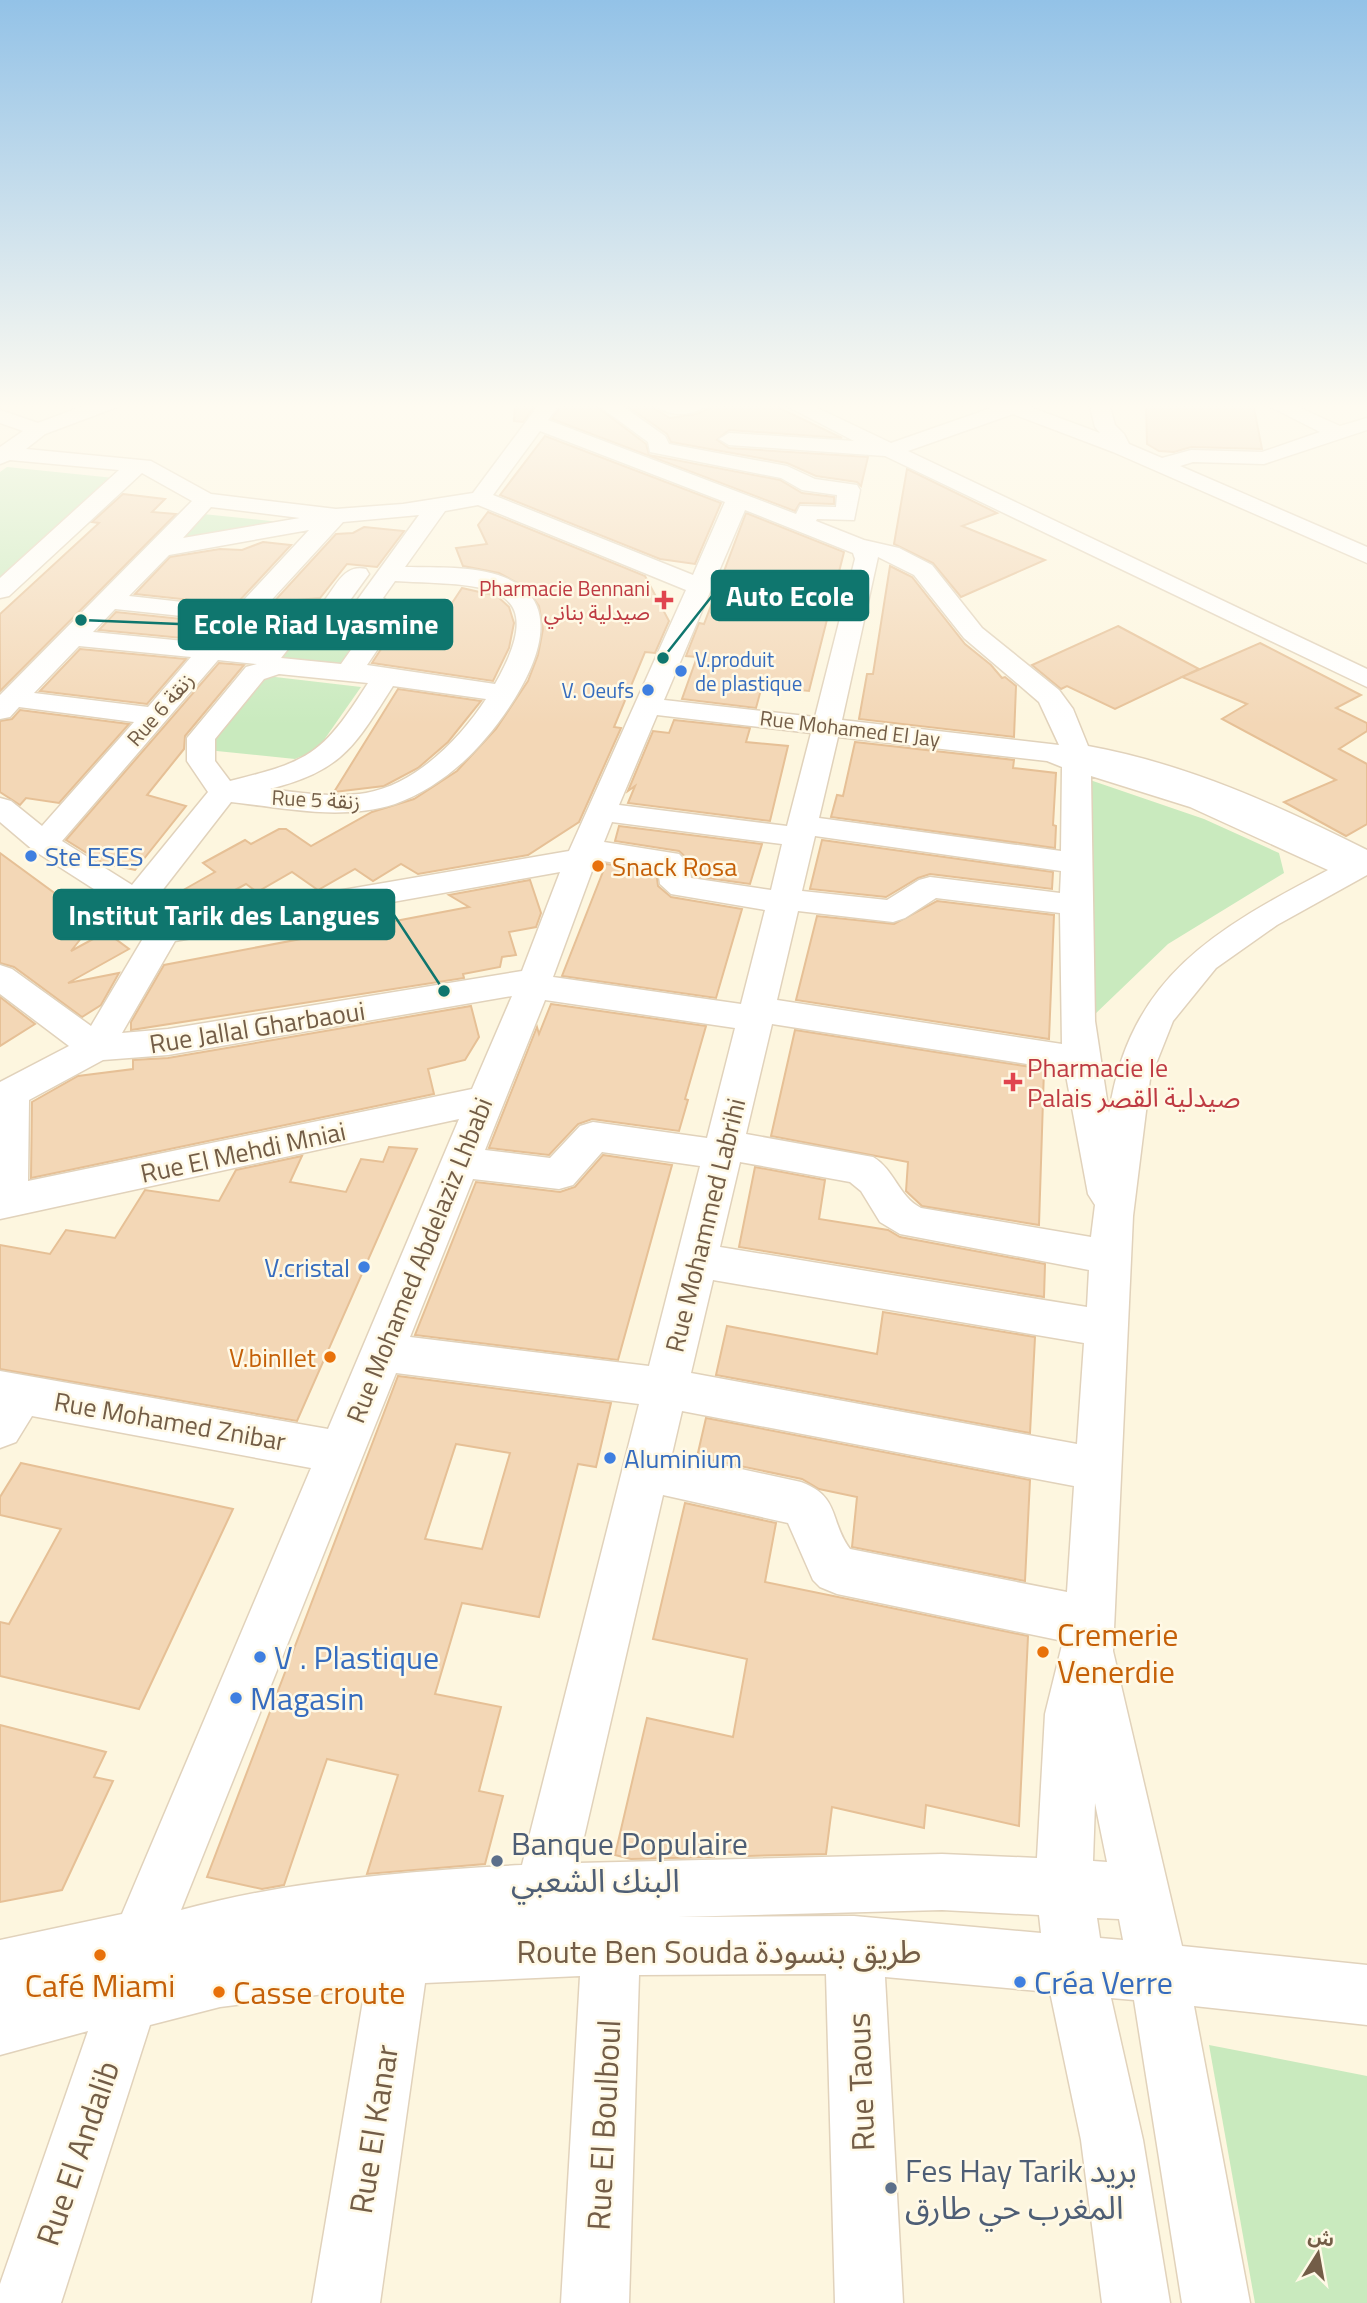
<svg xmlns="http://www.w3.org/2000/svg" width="1367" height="2303" font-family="'Titillium Web','Noto Sans Arabic',sans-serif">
<rect width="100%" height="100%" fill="#fdf6df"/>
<!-- green -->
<g fill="#c9eabe">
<path d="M7 467 114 478 0 578V472Z"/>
<path d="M203 514 290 523 192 537 181 535Z"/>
<path d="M312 612 378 618 346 669 274 664Z"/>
<path d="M258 675 361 687 317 750 295 759 207 750Z"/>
<path d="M1090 780 1204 819 1279 853 1284 873 1168 944 1093 1016Z"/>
<path d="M1209 2045 1367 2076V2303H1255Z"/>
</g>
<!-- building -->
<g fill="#f3d7b6" stroke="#e6c096" stroke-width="2" fill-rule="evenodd">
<path d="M515 403H537L523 422 514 421Z"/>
<path d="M563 403H592L646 444 649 455 780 480 802 493 834 497V504L800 503 795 511 552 419Z"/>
<path d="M623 403H645L670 418 697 414 721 403H769L842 438 729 430 717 440 729 448 868 457 861 486 857 482 816 476 787 463 671 442 667 434Z"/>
<path d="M1146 403H1253L1262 449 1191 447 1174 452 1159 451 1147 444Z"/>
<path d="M545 436 721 503 695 564 660 559 500 495Z"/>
<path d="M907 469 997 513 962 526 1045 560 961 597 933 563 894 544Z"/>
<path d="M123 494 165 499 152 512 176 514 0 691V614L99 523 92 522Z"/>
<path d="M488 512 645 576 669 621 655 653 645 652 614 727 621 728 579 822 528 855 418 874 401 864 373 881 355 869 318 890 292 872 257 892 246 884 200 909 178 893 215 872 203 863 245 840 251 844 279 829H286L311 846 372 812 414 799 457 771 496 729 528 681 538 655 543 629 539 606 525 587 499 573 463 566 456 548 487 544 478 525Z"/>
<path d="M746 513 844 552 809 691 762 686 756 708 682 699 697 657 686 656 699 623 704 624Z"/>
<path d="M364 527 404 531 377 567 347 564 320 598 297 600 261 645 236 643 336 534 353 533Z"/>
<path d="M263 542 291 545 203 640 99 630 116 612 191 620 201 616 207 609 200 601 135 594 170 557 220 549 242 550Z"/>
<path d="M890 566 912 577 965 644 991 665 1002 678 1005 677 1016 686 1014 737 859 719 867 674H873Z"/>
<path d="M462 588 497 596 509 607 514 623 509 648 493 681 372 663 394 629V622L437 626Z"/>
<path d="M1118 626 1199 669 1115 709 1067 686 1061 689 1032 665Z"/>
<path d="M1260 643 1361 695 1336 708 1367 723V731L1339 749 1367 764V824L1346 836 1284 802 1336 780 1222 719 1247 704 1182 677Z"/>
<path d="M80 649 186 659 147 704 40 691Z"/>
<path d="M219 663 244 665 185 736 184 749 147 795 186 806 135 870 103 863 66 840Z"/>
<path d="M398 689 481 701 448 742 418 768 384 786 334 792Z"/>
<path d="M20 710 129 724 59 803 26 798 20 805 0 792V721L12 719Z"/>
<path d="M674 720 750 728 746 742 788 746 770 821 628 803 635 786 628 791 653 731 669 733Z"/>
<path d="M855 742 1014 760 1013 768 1056 773 1053 825 1056 826 1055 848 831 817 837 795 843 796Z"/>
<path d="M619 826 762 844 750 884 693 876 691 862 679 851 615 841Z"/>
<path d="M822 840 1053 872 1052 889 930 874 918 878 886 897 810 889Z"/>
<path d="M0 853 94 922 71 951 106 932 129 949 68 983 119 973 101 1005 82 1017 14 967 0 963Z"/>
<path d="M606 864 656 871 658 886 671 897 742 909 716 998 562 976Z"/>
<path d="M530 880 541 913 536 927 509 932 516 955 502 957 500 967 463 974 464 978 131 1030V1022L164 965 469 907 449 895Z"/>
<path d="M937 901 1054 915 1049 1039 796 1000 817 916 894 924Z"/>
<path d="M0 997 35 1024 0 1046Z"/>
<path d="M551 1004 706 1026 685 1099 688 1100 679 1131 592 1119 578 1124 549 1155 489 1148 537 1027 539 1034Z"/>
<path d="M471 1006 479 1037 465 1060 428 1069 434 1094 31 1178 32 1102 78 1076 133 1069V1060L168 1058Z"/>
<path d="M795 1030 1044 1069 1039 1225 922 1206 906 1191 908 1162 771 1136Z"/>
<path d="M389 1147 417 1149 297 1421 0 1369V1245L50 1254 66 1230 115 1238 145 1190 219 1201 236 1170 302 1156 290 1182 346 1192 361 1159 383 1162Z"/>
<path d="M603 1155 672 1165 618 1360 415 1335 476 1182 560 1192 575 1187Z"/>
<path d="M755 1167 825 1180 819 1219 888 1230 900 1237 1045 1264 1044 1297 739 1247Z"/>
<path d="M883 1312 1035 1337 1030 1433 716 1375 727 1326 877 1354Z"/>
<path d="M398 1376 611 1403 596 1467 578 1464 539 1617 462 1603 435 1694 501 1707 479 1791 503 1796 485 1864 367 1874 398 1775 327 1759 284 1885 262 1889 207 1877ZM456 1444 510 1453 482 1549 425 1539Z"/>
<path d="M706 1418 1030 1480 1025 1581 852 1547 857 1497 819 1489 802 1479 697 1457Z"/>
<path d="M21 1463 233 1509 139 1709 0 1676V1622L9 1624 61 1529 0 1515V1497Z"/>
<path d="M685 1503 776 1523 765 1582 1028 1636 1019 1826 926 1805 924 1828 832 1807 826 1854 747 1856 716 1849 714 1857 631 1859 615 1855 647 1718 733 1737 747 1659 653 1639Z"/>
<path d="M0 1725 106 1752 94 1777 113 1781 62 1890 0 1902Z"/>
</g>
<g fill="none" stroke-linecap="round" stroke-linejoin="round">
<!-- minor casing -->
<g stroke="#e1d2bb" stroke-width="3">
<g id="minor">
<path d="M91 403H120L117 407 45 434 26 449 151 461 211 494 336 509 403 504 473 493 540 403H560L548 420 796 514 800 506 836 507 837 495 802 490 781 478 650 452 648 442 595 403H618L665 436 669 444 787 466 815 479 857 485 860 490 854 520 817 519 816 521 864 540 899 548 932 565 982 628 1059 690 1073 709 1088 746C1187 764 1277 805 1367 850V875L1277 925 1216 968 1173 1021 1150 1079 1133 1216 1113 1651 1182 1946 1367 1965V2025L1194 2006 1250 2303H1182L1134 2000 1111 1998 1143 2140 1170 2303H1102L1081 2140 1050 1992 885 1977 903 2303H835L826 1974 639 1975 629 2303H561L580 1976 425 1983 380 2303H312L365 1989 220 2007 150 2025 61 2303H0V2284L88 2031 0 2055V1940L122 1914 311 1468 32 1416 16 1442 0 1448V1371L328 1429 459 1119 0 1219V1082L69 1046 0 994V965L12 969 91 1026 148 930 140 928 125 909 33 850 0 822V798L11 801 42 826 134 722 19 707 10 717 0 719V695L192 501 142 473 9 596 0 598V578L119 470 10 460 0 464V447L23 431 0 423V410L38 423ZM540 431 725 502 693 575 493 495ZM478 505 686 590 569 851 168 920 154 901 231 802C285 808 341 821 395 804 420 795 443 780 463 762 498 731 574 631 524 589 495 564 442 568 405 567L445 511ZM211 507 300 518 183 538ZM745 510 853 553 855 559 815 717 664 700ZM419 515 358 599C371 618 398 624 420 618L424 613 420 608 388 602 383 598 395 581C474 586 557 576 495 684L367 665 392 628 388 623H370L341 664 281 658 315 615 340 614 369 574 366 569C344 564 336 586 324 601L299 602 262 648 230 645 343 522ZM309 530 204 643 93 632 115 609 191 617 200 614 204 609 200 604 129 596 169 555ZM878 557 914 575 964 638 1039 702 1059 745 842 720ZM79 646 191 657 148 707 34 693ZM218 660 257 664 246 667 187 738V761L208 792 132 885 62 841ZM279 674 368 683C323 753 312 761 230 781L215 761V739L264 679ZM393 686 486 699C460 739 416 784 366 793 335 798 301 793 270 789 343 770 354 747 393 686ZM657 715 811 733 787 826 619 805ZM838 737 1047 761 1062 767 1061 851 819 818ZM1091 776 1190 807 1328 870C1216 929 1129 977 1109 1113L1095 1021ZM612 822 782 844 771 890 691 878 689 864 679 854 604 842ZM815 836 1061 871 1060 893 930 877 919 880 887 900 802 891ZM596 860 658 869 660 884 671 894 765 910 741 1004 553 977ZM560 872 522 971 168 1029 122 1033 175 941ZM936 898 1060 913 1062 1044 777 1000 798 911 893 922 905 918ZM512 996 472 1089 28 1181 29 1100 103 1060 168 1055ZM545 1000 735 1028 707 1138 593 1122 580 1126 550 1158 485 1150ZM772 1024 1065 1070 1088 1194 1095 1205 1091 1237 921 1208C898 1196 895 1170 873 1157L746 1134ZM602 1152 700 1166 649 1366 410 1337 473 1179 559 1189 573 1185ZM740 1162 850 1182 861 1191 880 1222 900 1234 1089 1270 1087 1307 720 1247ZM713 1280 1084 1343 1077 1444 691 1373ZM396 1373 639 1404 522 1865C408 1871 291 1880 181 1910ZM682 1411 1074 1486 1067 1592 850 1549C829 1521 841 1497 801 1482L672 1454ZM663 1495 788 1523 813 1580 820 1587 837 1594 1063 1641 1045 1714 1037 1858 942 1854 578 1863ZM1095 1803 1107 1862 1093 1861ZM942 1910 1039 1915 1041 1933 854 1916 677 1917ZM1097 1918 1119 1919 1123 1940 1100 1938Z"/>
<path d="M654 403H709C696 417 666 418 654 403Z"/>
<path d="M781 403H807L891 443 994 407 991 403H1019L1100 433 1095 427 1089 403H1109L1115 425 1124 434 1129 444 1162 458 1191 450 1262 452 1320 432 1263 403H1289L1340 426 1367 418V430L1264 464 1193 462 1180 466 1367 547V563L1113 452 1013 414 908 451 1367 669V687L885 456 729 445 719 439 729 433 854 441Z"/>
</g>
</g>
<!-- minor -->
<use href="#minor" fill="#fff" fill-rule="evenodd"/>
</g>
<!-- sky -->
<linearGradient id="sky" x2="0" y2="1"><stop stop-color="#93c2e7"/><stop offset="0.56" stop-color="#fefbf1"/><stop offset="1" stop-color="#fefbf1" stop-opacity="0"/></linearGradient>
<rect width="1367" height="725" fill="url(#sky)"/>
<!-- markers -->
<g fill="#e0444e" stroke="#fff9e6" stroke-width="2.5">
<path d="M660.5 589.5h7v7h7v7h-7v7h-7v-7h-7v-7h7z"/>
<path d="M1009.5 1071.5h7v7h7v7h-7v7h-7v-7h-7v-7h7z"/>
</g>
<g fill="#3f7fe0" stroke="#fff9e6" stroke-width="2.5">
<circle cx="681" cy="671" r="7"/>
<circle cx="648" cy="690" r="7"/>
<circle cx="31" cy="856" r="7"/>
<circle cx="364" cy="1267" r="7"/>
<circle cx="610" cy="1458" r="7"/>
<circle cx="260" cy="1657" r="7"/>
<circle cx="236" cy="1698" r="7"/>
<circle cx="1020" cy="1982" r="7"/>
</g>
<g fill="#e8710a" stroke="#fff9e6" stroke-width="2.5">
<circle cx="598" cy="866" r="7"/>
<circle cx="330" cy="1357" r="7"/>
<circle cx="1043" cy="1652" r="7"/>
<circle cx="100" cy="1955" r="7"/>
<circle cx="219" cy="1992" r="7"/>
</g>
<g fill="#5c6f8a" stroke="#fff9e6" stroke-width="2.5">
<circle cx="497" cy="1861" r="7"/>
<circle cx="891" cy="2188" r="7"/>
</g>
<g text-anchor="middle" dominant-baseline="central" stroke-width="5" stroke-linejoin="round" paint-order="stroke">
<!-- far-health labels -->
<g font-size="21" fill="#be3a42" stroke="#fff9e6" text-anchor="end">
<text x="650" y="588">Pharmacie Bennani<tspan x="650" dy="24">صيدلية بناني</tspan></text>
</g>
<!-- far-shop labels -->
<g font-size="21" fill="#366cbe" stroke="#fff9e6" text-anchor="start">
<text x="695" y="659">V.produit<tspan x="695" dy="24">de plastique</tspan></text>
<text x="634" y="690" text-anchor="end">V. Oeufs</text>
</g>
<!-- far-street labels -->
<g font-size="21" fill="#735d47" stroke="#fff9e6">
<text transform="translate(160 709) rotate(-49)">Rue 6 زنقة</text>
<text transform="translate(850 728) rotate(7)">Rue Mohamed El Jay</text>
<text transform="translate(316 799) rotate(3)">Rue 5 زنقة</text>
</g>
<!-- shop labels -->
<g font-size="26" fill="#366cbe" stroke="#fff9e6" text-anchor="start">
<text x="45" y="856">Ste ESES</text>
<text x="350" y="1267" text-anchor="end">V.cristal</text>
<text x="624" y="1458">Aluminium</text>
</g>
<!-- food labels -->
<g font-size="26" fill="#c56008" stroke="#fff9e6" text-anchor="start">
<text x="612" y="866">Snack Rosa</text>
<text x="316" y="1357" text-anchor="end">V.binllet</text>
</g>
<!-- street labels -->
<g font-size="26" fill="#735d47" stroke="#fff9e6">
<text transform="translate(257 1027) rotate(-9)">Rue Jallal Gharbaoui</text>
<text transform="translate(243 1152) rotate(-12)">Rue El Mehdi Mniai</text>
<text transform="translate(705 1225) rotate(-76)">Rue Mohammed Labrihi</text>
<text transform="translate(419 1260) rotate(-68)">Rue Mohamed Abdelaziz Lhbabi</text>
<text transform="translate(170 1421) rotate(10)">Rue Mohamed Znibar</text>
</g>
<!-- health labels -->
<g font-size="26" fill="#be3a42" stroke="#fff9e6" text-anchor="start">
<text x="1027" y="1067">Pharmacie le<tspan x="1027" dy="30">Palais صيدلية القصر</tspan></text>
</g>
<!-- near-food labels -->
<g font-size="32" fill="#c56008" stroke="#fff9e6" text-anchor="start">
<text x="1057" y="1634">Cremerie<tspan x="1057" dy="37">Venerdie</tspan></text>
<text x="100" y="1985" text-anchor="middle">Café Miami</text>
<text x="233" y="1992">Casse croute</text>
</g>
<!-- near-shop labels -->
<g font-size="32" fill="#366cbe" stroke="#fff9e6" text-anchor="start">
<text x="274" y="1657">V . Plastique</text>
<text x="250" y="1698">Magasin</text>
<text x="1034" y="1982">Créa Verre</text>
</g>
<!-- near-service labels -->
<g font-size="32" fill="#4e5e75" stroke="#fff9e6" text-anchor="start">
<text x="511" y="1843">Banque Populaire<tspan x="511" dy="37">البنك الشعبي</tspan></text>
<text x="905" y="2170">Fes Hay Tarik بريد<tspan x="905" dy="37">المغرب حي طارق</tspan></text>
</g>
<!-- near-street labels -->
<g font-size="32" fill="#735d47" stroke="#fff9e6">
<text x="719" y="1951">Route Ben Souda طريق بنسودة</text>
<text transform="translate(860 2082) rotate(-92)">Rue Taous</text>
<text transform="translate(603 2125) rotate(-87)">Rue El Boulboul</text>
<text transform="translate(373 2129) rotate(-81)">Rue El Kanar</text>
<text transform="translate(77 2153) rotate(-71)">Rue El Andalib</text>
</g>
</g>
<!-- callouts -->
<path fill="none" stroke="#0f766e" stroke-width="2.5" d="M663 658L712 596M81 620L179 624M444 991L394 915"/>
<g fill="#0f766e" stroke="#fff9e6" stroke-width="2.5">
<circle cx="663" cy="658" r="7"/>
<circle cx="81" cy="620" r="7"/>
<circle cx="444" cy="991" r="7"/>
</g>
<g fill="#0f766e" stroke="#0f766e" stroke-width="2.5">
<rect x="712" y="571" width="156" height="49" rx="7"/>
<rect x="179" y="600" width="273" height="49" rx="7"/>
<rect x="54" y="890" width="340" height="49" rx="7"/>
</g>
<g font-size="28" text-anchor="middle" font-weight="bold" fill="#fff">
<text x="790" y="606">Auto Ecole</text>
<text x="316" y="634">Ecole Riad Lyasmine</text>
<text x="224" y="925">Institut Tarik des Langues</text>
</g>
<!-- north arrow -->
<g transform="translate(1318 2254) rotate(11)" stroke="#fff9e6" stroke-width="5" paint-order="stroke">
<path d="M0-5L12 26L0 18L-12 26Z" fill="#735d47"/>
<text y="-10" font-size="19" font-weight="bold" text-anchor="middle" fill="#735d47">ش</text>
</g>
</svg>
